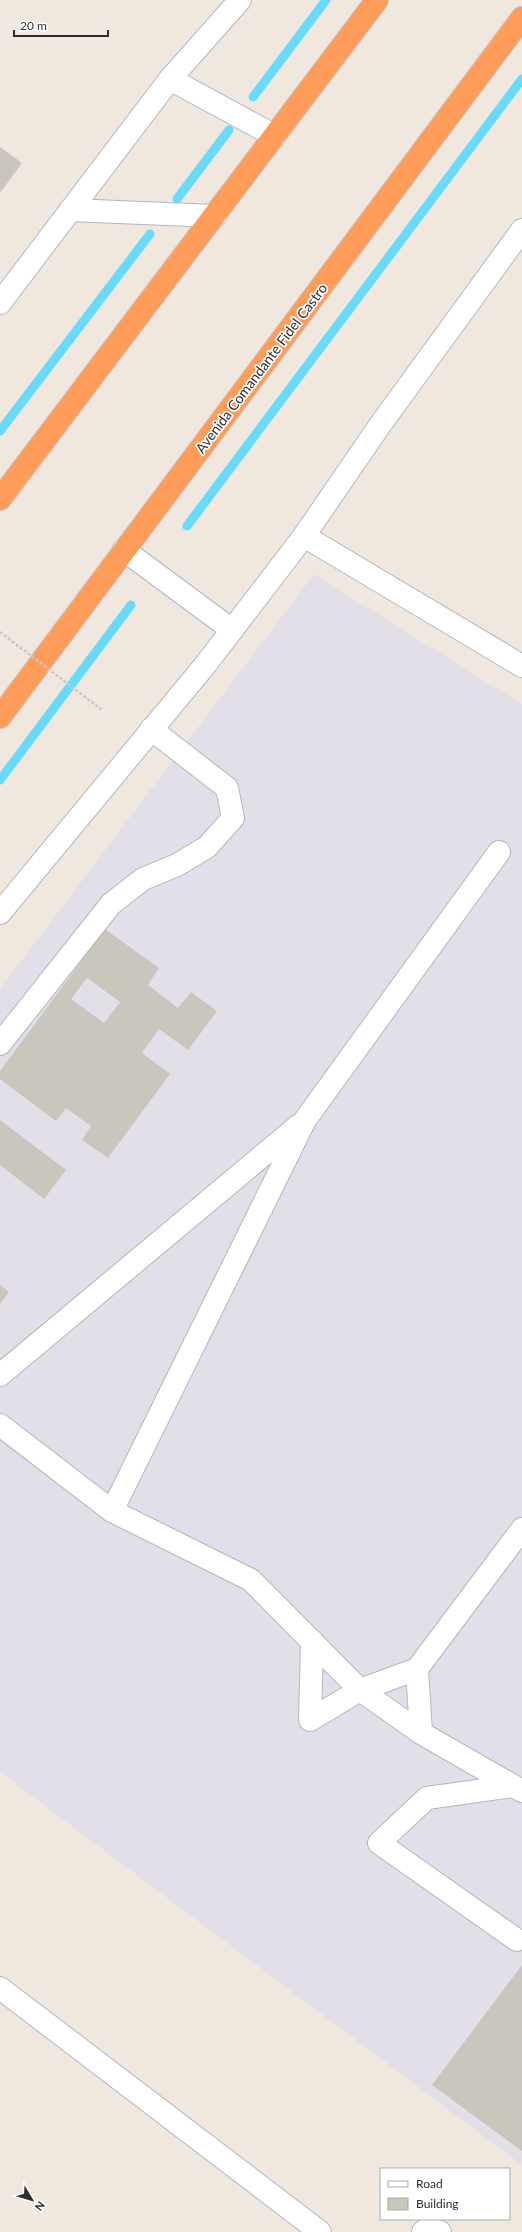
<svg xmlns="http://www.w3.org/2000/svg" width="522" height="2232" font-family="Lato,sans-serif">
<rect width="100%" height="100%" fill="#f0e8df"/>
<!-- industrial -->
<path fill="#e2dfe8" d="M314 574 522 704V2165L0 1772V989Z"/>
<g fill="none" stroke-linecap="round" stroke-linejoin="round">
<!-- stream -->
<g stroke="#68dafc" stroke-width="9">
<path d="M253 97 326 0"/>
<path d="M177 199 229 130"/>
<path d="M0 431 150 234"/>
<path d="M187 526 522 79"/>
<path d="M0 780 131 605"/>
</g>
</g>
<!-- building -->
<g fill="#cbc6bd" fill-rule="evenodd">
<path d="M0 147 22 163 0 193Z"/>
<path d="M105 929 159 968 148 985 178 1008 191 992 217 1011 188 1050 159 1029 142 1053 170 1074 108 1158 82 1140 91 1126 66 1108 56 1121 0 1079V1071ZM87 978 120 1002 104 1023 71 999Z"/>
<path d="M0 1120 66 1170 44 1199 0 1165Z"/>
<path d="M0 1285 9 1292 0 1304Z"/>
<path d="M522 1965V2151L432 2085Z"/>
</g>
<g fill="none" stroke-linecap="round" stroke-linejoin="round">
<!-- minor casing -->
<g stroke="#b2b6c2" stroke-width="24">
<g id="minor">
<path d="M170 79 275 136"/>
<path d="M70 210 215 216"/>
<path d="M0 303 170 79 240 0"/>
<path d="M304 536 522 666"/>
<path d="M124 550 232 630"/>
<path d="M0 913 206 664 304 536 380 425 522 230"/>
<path d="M0 1044 111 904 143 879 177 865 207 847 233 818 227 788 151 729"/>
<path d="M0 1375 298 1126"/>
<path d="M0 1425 112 1511 251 1580 360 1690 421 1733 522 1791"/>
<path d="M112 1511 305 1120 499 852"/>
<path d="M312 1641 310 1720 360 1690 417 1669 522 1529"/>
<path d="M417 1669 421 1733"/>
<path d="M513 1786 427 1798 379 1843 517 1940"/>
<path d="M0 1988 320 2232"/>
<path d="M423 2232 428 2228 440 2232"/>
</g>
</g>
<!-- highway casing -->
<g stroke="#c8c8c8" stroke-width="24">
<g id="highway">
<path d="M0 499 377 0"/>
<path d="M0 717 522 18"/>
</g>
</g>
<!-- minor -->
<use href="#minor" stroke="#fff" stroke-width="22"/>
<!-- highway -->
<use href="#highway" stroke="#ff9c5a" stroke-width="22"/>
<!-- path-bridge -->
<path stroke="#c8c8c8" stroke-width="2.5" stroke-dasharray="3 2" stroke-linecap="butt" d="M0 632 102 710"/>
</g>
<g text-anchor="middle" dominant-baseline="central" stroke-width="3.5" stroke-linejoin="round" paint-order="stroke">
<!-- street labels -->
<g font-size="14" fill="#2d2d2d" stroke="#fff">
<text transform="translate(261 368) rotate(-53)">Avenida Comandante Fidel Castro</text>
</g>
</g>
<!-- legend -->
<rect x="380" y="2168" width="130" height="52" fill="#ffffff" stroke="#ababab"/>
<rect x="388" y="2181" width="20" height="6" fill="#ffffff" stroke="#ababab"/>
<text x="416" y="2188" font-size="12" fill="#2d2d2d">Road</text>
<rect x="388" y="2198" width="20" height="12" fill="#cbc6bd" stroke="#ababab"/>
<text x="416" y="2208" font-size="12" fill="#2d2d2d">Building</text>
<!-- north arrow -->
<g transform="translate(32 2200) rotate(128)" stroke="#ffffff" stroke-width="3" paint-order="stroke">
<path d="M0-3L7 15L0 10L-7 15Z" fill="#2d2d2d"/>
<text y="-6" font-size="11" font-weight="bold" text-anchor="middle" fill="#2d2d2d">N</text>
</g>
<!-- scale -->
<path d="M14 30v6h94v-6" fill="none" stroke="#2d2d2d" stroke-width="2"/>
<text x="20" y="30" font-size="12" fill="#2d2d2d" stroke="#ffffff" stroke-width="3" paint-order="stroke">20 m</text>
</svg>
